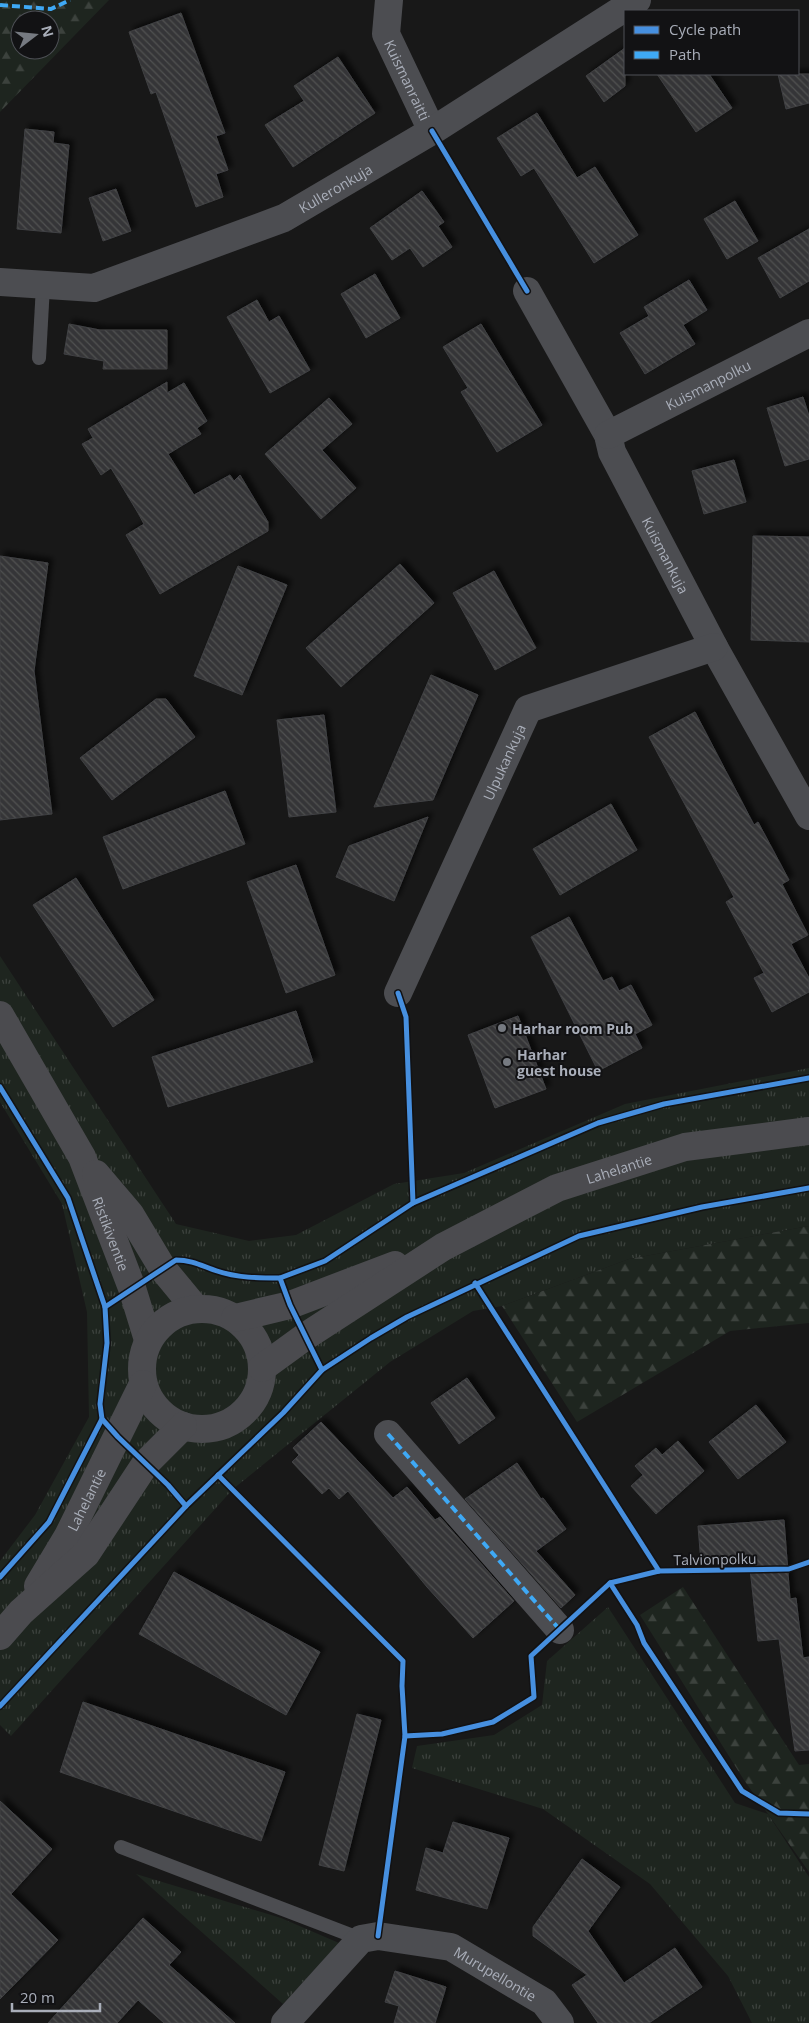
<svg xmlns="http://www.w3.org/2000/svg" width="809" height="2023" font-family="'Open Sans',sans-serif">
<defs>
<pattern id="grass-tufts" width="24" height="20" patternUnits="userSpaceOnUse" patternTransform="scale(1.25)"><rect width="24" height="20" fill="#1e251f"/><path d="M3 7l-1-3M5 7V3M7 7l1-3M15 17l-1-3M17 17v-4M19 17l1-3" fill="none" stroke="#3c423d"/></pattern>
<pattern id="forest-firs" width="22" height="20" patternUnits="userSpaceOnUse" patternTransform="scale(1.25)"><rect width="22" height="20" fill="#1e251f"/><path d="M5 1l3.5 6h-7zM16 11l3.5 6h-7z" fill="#3c423d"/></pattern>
<pattern id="building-back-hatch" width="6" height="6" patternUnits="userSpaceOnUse" patternTransform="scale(1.25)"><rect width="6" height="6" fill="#363637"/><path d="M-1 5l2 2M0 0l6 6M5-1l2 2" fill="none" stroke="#505152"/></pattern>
<filter id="shadow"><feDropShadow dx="4.5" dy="-4.5" stdDeviation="2.5" flood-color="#0009"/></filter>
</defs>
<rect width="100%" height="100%" fill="#181818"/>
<!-- grass -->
<g fill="url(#grass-tufts)">
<path d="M0 956 176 1224 249 1241 296 1235 394 1184 464 1173 625 1104 809 1068V1226L629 1259 502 1306 473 1311 390 1362 233 1489 11 1736 0 1725V1561L35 1515 89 1417 87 1312 62 1204 0 1102Z"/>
<path d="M608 1607 735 1803 768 1814 809 1877V2023H752L728 1976 650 1884 543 1809 412 1768 417 1746 494 1735 542 1705 547 1661Z"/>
<path d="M136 1874 281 1918 339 1943 283 2004Z"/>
</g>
<!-- forest -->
<g fill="url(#forest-firs)" fill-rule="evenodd">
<path d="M0 0H109L0 112ZM20 20H50V50H20Z"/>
<path d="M809 1226V1323L730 1331 577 1422 502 1306 629 1259Z"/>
<path d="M683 1587 799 1765 809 1764V1872L744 1780 640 1615Z"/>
</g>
<!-- building -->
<g fill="url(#building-back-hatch)" stroke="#404144" filter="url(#shadow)">
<path d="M181 13 225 133 216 136 228 170 216 174 223 197 196 207 156 92 151 94 129 32Z"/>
<path d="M625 48V86L604 102 586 76Z"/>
<path d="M338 57 375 113 293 167 265 125 304 101 294 86Z"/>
<path d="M657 74H709L732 108 696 132Z"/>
<path d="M778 74H809V103L786 109Z"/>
<path d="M537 113 577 178 595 167 638 235 594 263 534 168 521 176 497 138Z"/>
<path d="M25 129 54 132 53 143 69 145 61 233 17 229Z"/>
<path d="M116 189 131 231 103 241 89 198Z"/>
<path d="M422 191 444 222 438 226 452 247 423 267 410 248 392 260 370 228Z"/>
<path d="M735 201 758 241 727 259 704 219Z"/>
<path d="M809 229V281L780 298 758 258Z"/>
<path d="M375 274 400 318 366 338 341 294Z"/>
<path d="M689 280 707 310 683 325 695 344 645 374 620 333 649 316 644 307Z"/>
<path d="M257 300 269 322 279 316 310 370 270 393 227 317Z"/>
<path d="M69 324 100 330H167V369H103L104 361 64 354Z"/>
<path d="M481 324 542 425 497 452 461 392 468 388 443 347Z"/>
<path d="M167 382V393L184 383 207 421 197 428 201 434 168 454 194 495 230 475 234 481 240 475 268 522V531L160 594 126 535 144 524 138 513 111 468 101 475 82 444 93 438 88 429Z"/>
<path d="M803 397 809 416V459L785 466 767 408Z"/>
<path d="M329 398 352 424 322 450 356 488 321 519 265 454Z"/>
<path d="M734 460 746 502 704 514 692 471Z"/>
<path d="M753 536 809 537V642L751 640Z"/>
<path d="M0 556 48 563 34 671 52 814 0 820Z"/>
<path d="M400 564 434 603 341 687 306 648Z"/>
<path d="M238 566 287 585 242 695 194 676Z"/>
<path d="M494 571 536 648 495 670 453 593Z"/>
<path d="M431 675 478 695 433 800 374 807Z"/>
<path d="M156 699H166L195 737 112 800 80 758Z"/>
<path d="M695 712 754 825 758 822 789 880 782 884 808 935 791 944 809 978V992L772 1012 754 978 764 973 726 902 734 897 649 737Z"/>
<path d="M324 715 336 812 289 817 277 720Z"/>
<path d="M225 791 245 844 123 889 103 837Z"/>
<path d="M611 804 637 850 560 895 533 849Z"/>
<path d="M428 817 394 901 336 877 349 846Z"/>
<path d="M296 865 335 975 286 993 247 882Z"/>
<path d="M76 878 154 1000 113 1027 33 905Z"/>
<path d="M569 917 603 981 612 977 619 991 631 985 652 1025 635 1034 642 1048 598 1071 531 937Z"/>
<path d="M296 1011 313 1062 168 1107 152 1057Z"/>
<path d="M518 1016 546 1089 495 1108 468 1035Z"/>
<path d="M467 1378 495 1418 459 1444 431 1403Z"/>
<path d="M756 1405 786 1442 738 1479 709 1442Z"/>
<path d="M321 1422 393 1498 407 1487 435 1520 440 1517 514 1601 473 1638 427 1587 348 1491 339 1499 329 1488 322 1494 292 1462 299 1455 293 1448Z"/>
<path d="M678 1441 704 1471 656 1514 631 1486 643 1475 635 1466 656 1448 662 1455Z"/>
<path d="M517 1463 541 1499 543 1498 566 1529 536 1551 575 1595 561 1608 465 1499Z"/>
<path d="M784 1520 790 1599 796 1598 803 1658 809 1657V1750L795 1751 779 1639 758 1641 749 1560 701 1564 698 1526Z"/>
<path d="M174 1572 320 1652 286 1715 139 1634Z"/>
<path d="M83 1702 285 1772 261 1841 60 1772Z"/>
<path d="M357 1714 381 1720 344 1871 319 1865Z"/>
<path d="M0 1801 52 1849 11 1894 58 1940 0 1999Z"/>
<path d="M453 1822 509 1838 487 1909 416 1890 426 1848 443 1853Z"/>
<path d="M582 1859 620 1887 588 1931 624 1983 675 1948 702 1987 649 2023H598L572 1985 587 1975 533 1936V1927Z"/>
<path d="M143 1918 181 1952 169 1965 235 2023H164L138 2000 117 2023H48Z"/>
<path d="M395 1971 446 1987 435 2023H394L399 2006 385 2002Z"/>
</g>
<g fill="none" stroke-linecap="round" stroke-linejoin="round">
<!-- lane -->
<g stroke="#4c4d51" stroke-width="14">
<path d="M39 358 43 286"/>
<path d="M121 1847 361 1939"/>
</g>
<!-- street -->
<g stroke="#4c4d51" stroke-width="28">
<path id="s1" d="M389 0 386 34 432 131"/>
<path id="s2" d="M0 282 94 288 284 218 432 131 637 0"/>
<path id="s3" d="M527 291 608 435 612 452 714 647 809 816"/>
<path id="s4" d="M608 435 809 333"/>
<path id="s5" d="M398 993 528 709 714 647"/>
<path d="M388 1434 560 1630"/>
<path id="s6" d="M285 2023 361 1939 378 1936 451 1947 544 2002 560 2023"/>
</g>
<!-- secondary -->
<g stroke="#4b4b4f" stroke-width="28">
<path id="s7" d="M0 1015 82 1157 132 1288 148 1340"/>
<path d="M96 1174 130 1214 163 1269 196 1309"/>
<circle cx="202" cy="1369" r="60"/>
<path d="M235 1318 290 1305 395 1265"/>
<path id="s8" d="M262 1368 306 1336 443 1247 557 1188 685 1147 809 1131"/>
<path id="s9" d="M38 1586 68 1536 143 1384"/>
<path d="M0 1636 21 1612 86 1554 146 1463 183 1426"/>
</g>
<!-- quiet -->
<g stroke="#3fa9f5" stroke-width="4" stroke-dasharray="8 4" stroke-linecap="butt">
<path d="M0 5 51 9 70 0"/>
<path d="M388 1434 560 1630"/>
</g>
<!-- cycleway casing -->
<g stroke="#121214" stroke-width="8">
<g id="cycleway">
<path d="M432 131 527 291"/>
<path d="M398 993 406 1017 413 1203"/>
<path d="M0 1087 68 1198 105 1307 107 1343 100 1404 102 1419 118 1437 168 1485 186 1506"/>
<path d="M280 1278 325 1261 413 1203 598 1123 664 1104 809 1078"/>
<path d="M475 1283 659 1571"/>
<path d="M105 1307 176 1260C192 1260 202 1266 217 1271 237 1278 259 1278 280 1278L290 1305 322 1370"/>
<path d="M218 1475 403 1661 402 1686 405 1736 378 1936"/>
<path d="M0 1577 49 1522 102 1419"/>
<path d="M610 1583 637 1625 644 1643 742 1791 779 1813 809 1814"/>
<path d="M0 1706 186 1506 283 1413 322 1370 371 1338 407 1317 579 1236 702 1207 809 1188"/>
<path d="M405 1736 442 1734 493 1722 534 1697 531 1656 610 1583 659 1571 789 1569 809 1562"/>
</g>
</g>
<!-- cycleway -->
<use href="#cycleway" stroke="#468fdf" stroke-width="5"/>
</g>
<!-- markers -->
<g fill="#767a81" stroke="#121214" stroke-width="2">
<circle cx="502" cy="1028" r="5"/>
<circle cx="507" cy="1062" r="5"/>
</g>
<g text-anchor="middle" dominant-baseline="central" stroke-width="4" stroke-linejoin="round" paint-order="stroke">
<!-- street labels -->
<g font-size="14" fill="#a9aeb9" stroke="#121214">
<text stroke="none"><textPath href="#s1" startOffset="85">Kuismanraitti</textPath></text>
<text stroke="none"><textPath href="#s2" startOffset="356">Kulleronkuja</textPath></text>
<text stroke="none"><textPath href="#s4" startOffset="112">Kuismanpolku</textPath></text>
<text stroke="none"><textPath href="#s3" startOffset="299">Kuismankuja</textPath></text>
<text stroke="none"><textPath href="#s5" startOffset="254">Ulpukankuja</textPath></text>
<text stroke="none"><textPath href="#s8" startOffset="411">Lahelantie</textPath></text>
<text stroke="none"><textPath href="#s7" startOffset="246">Ristikiventie</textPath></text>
<text stroke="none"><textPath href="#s9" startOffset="99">Lahelantie</textPath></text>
<text transform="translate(715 1559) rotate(-1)">Talvionpolku</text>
<text stroke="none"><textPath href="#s6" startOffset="256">Murupellontie</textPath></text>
</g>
<!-- poi labels -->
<g font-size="14" font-weight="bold" fill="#a9aeb9" stroke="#121214" text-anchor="start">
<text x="512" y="1028">Harhar room Pub</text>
<text x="517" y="1054">Harhar<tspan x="517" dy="16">guest house</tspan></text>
</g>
</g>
<!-- legend -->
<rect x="624" y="10" width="175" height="65" fill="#121214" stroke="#4e5056"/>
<rect x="634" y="26" width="25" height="8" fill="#468fdf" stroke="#4e5056"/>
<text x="669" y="35" font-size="15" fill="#a9aeb9">Cycle path</text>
<rect x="634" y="51" width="25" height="8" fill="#3fa9f5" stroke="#4e5056"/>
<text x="669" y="60" font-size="15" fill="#a9aeb9">Path</text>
<!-- north arrow -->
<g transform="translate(35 35) rotate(74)"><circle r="24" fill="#121214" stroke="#4e5056"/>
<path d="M0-4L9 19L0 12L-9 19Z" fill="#767a81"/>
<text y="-8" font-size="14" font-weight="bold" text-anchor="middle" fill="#a9aeb9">N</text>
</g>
<!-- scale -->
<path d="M12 2003v8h88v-8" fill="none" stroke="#a9aeb9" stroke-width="2.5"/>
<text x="20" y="2003" font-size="15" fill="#a9aeb9" stroke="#121214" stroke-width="4" paint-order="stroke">20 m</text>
</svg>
